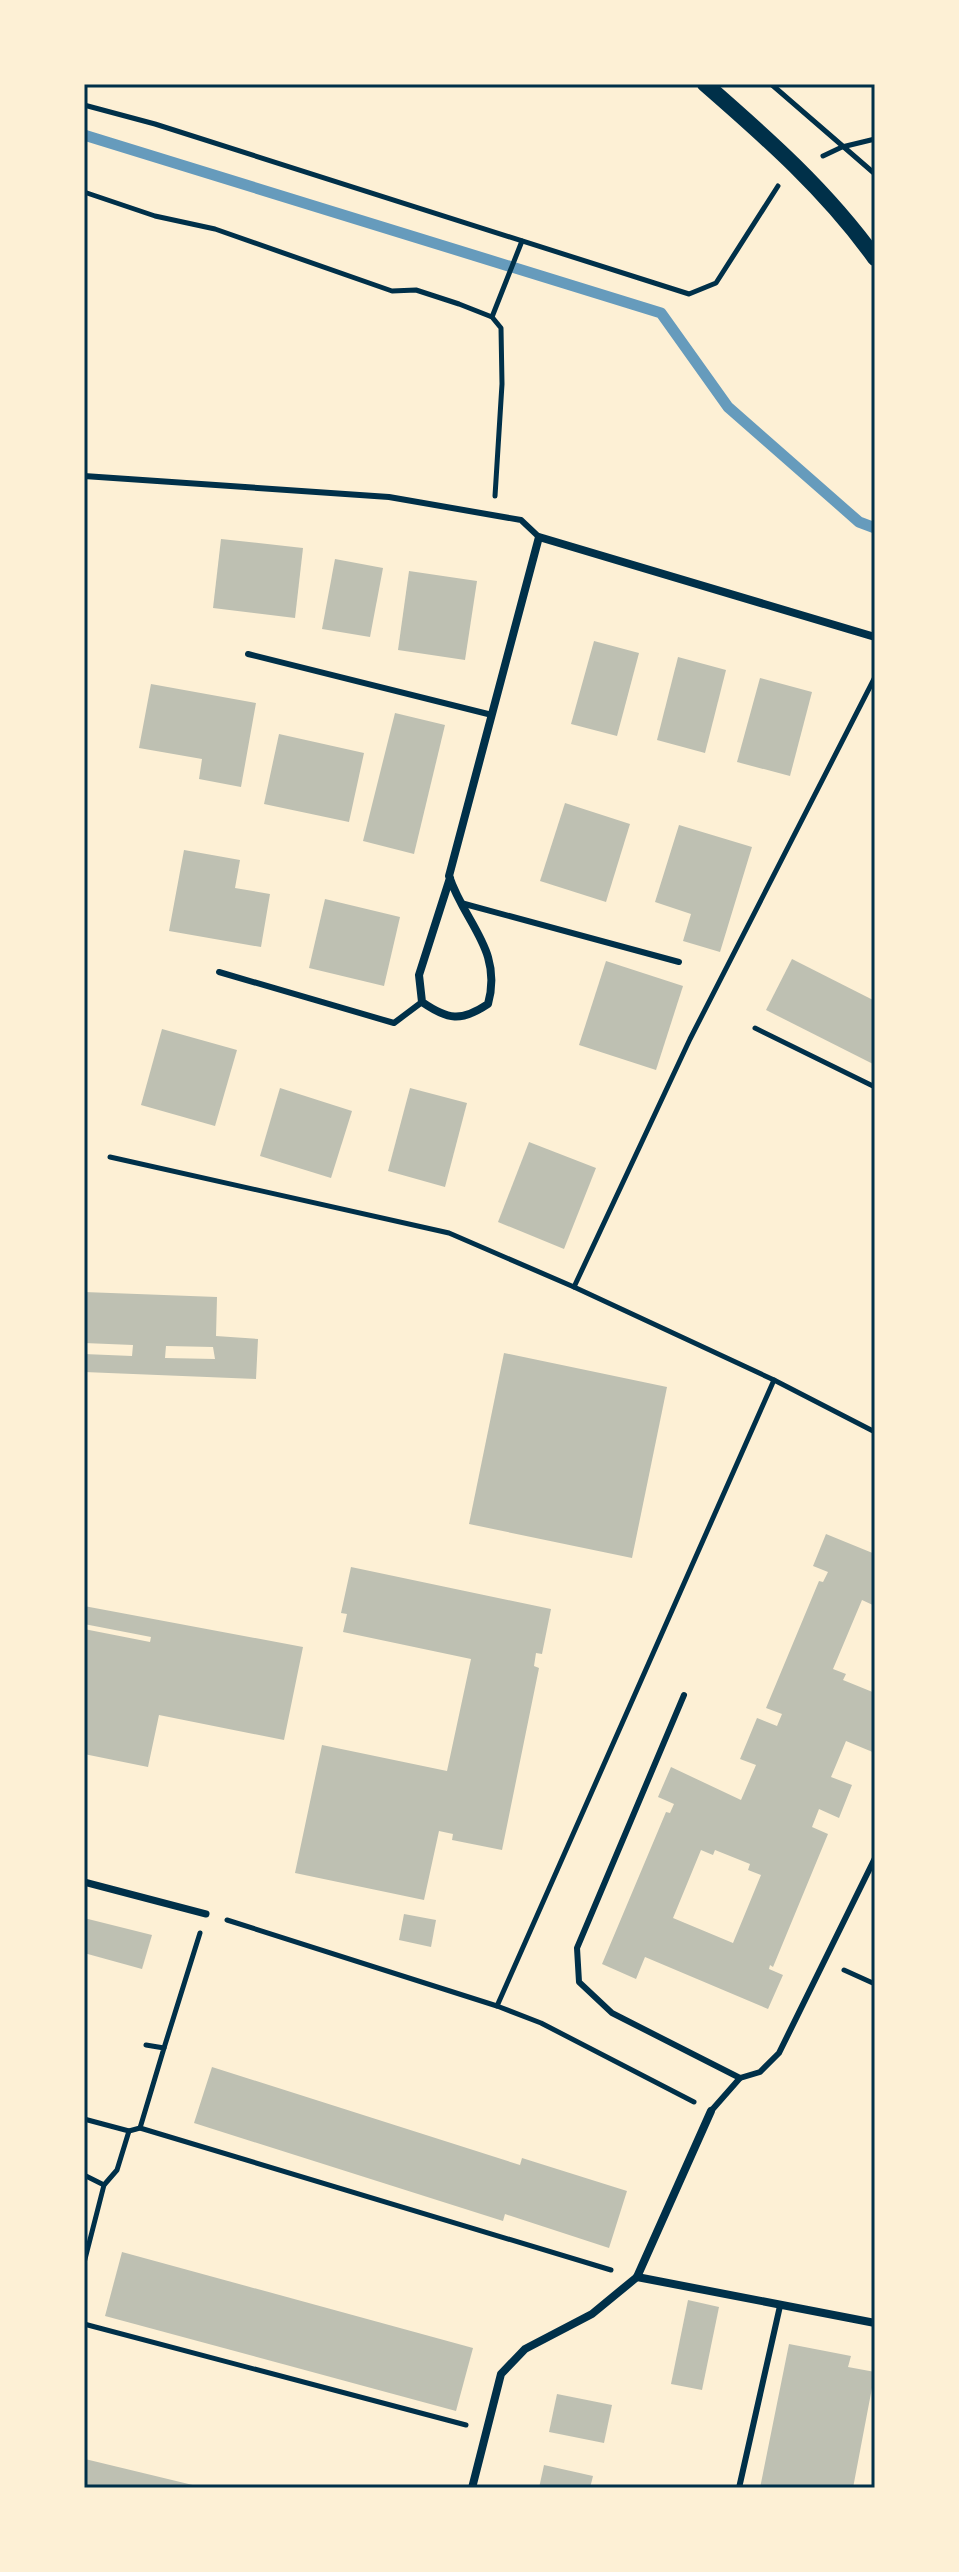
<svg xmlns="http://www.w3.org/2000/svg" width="959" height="2572" font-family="Helvetica,sans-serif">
<rect width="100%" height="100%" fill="#fdf0d5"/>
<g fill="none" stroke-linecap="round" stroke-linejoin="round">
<!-- stream -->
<path stroke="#669bbc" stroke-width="11" d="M84 135 661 313 728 407 859 522 875 528"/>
</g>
<!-- building -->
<g fill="#bec0b2" fill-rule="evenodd">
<path d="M221 539 303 548 295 618 213 608Z"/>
<path d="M335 559 383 568 370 637 322 629Z"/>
<path d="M409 571 477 581 465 660 398 650Z"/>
<path d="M594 641 639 653 617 736 571 724Z"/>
<path d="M678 657 726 670 705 753 657 740Z"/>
<path d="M760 678 812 692 790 776 737 762Z"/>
<path d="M151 684 256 703 241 787 199 779 202 759 139 748Z"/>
<path d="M395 713 445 725 414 854 363 841Z"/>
<path d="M279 734 364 753 349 822 264 804Z"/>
<path d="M565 803 630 824 606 902 540 881Z"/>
<path d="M679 825 752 847 720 952 683 941 691 914 655 902Z"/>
<path d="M184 850 240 860 235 888 270 894 261 947 169 931Z"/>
<path d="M325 899 400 917 384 986 309 968Z"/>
<path d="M792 959 875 1001V1065L766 1010Z"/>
<path d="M606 961 683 986 656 1070 579 1045Z"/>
<path d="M162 1029 237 1050 215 1126 141 1105Z"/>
<path d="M280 1088 352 1111 331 1178 260 1156Z"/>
<path d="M410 1088 467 1103 445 1187 388 1171Z"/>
<path d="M529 1142 596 1168 564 1249 498 1222Z"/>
<path d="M84 1292 217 1297 216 1336 258 1339 256 1379 84 1372V1354L132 1356 133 1345 84 1343ZM166 1346 213 1347 215 1359 165 1358Z"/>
<path d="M504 1353 667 1387 632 1558 469 1524Z"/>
<path d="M826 1534 875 1554V1606L862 1600 833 1669 846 1674 843 1680 875 1693V1753L846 1741 831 1777 852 1785 839 1818 819 1809 812 1827 828 1834 773 1967 770 1965 769 1969 783 1975 768 2009 645 1957 636 1979 602 1964 666 1812 670 1813 674 1804 658 1797 671 1767 741 1800 756 1765 740 1759 757 1718 777 1726 782 1714 766 1708 819 1581 823 1582 828 1572 813 1566ZM701 1850 713 1855 715 1850 750 1864 748 1870 761 1875 733 1943 673 1918Z"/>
<path d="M351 1567 551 1609 542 1654 536 1653 534 1666 539 1668 502 1850 452 1840 453 1834 439 1831 424 1900 295 1873 322 1745 447 1771 471 1659 343 1632 347 1614 341 1613Z"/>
<path d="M84 1606 303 1647 284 1740 159 1715 148 1767 84 1754V1629L150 1642 151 1637 84 1624Z"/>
<path d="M404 1914 436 1920 431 1947 399 1940Z"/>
<path d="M84 1918 152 1935 142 1969 84 1953Z"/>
<path d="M212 2067 520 2165 522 2158 627 2191 609 2248 505 2214 503 2221 194 2123Z"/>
<path d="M122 2252 473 2348 456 2411 105 2316Z"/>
<path d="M688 2300 719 2307 702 2390 671 2384Z"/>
<path d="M789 2344 851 2356 848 2367 875 2372 853 2488H760Z"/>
<path d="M557 2394 612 2405 604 2443 549 2432Z"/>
<path d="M85 2459 201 2487V2488H84Z"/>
<path d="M544 2465 593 2476 590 2488H539Z"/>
</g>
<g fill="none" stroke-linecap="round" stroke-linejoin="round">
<!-- path -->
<g stroke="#003049" stroke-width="5">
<path d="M771 84 875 174"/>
<path d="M84 105 155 124 689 294 716 283 778 186"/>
<path d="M823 156 842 147 875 139"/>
<path d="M84 192 155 216 215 229 392 291 416 290 459 304 492 317 501 328 502 384 495 496"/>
<path d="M492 317 522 241"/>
<path d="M755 1028 875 1087"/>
<path d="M110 1157 449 1233 574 1287 774 1380 875 1432"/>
<path d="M574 1287 690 1039 875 677"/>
<path d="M227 1920 497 2006 541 2023 694 2102"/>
<path d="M844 1970 875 1984"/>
<path d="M497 2006 774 1380"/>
<path d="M164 2048 200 1933"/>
<path d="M84 2119 129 2131 117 2170 104 2185 84 2263"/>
<path d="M140 2128 164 2048 146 2045"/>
<path d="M129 2131 140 2128 611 2270"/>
<path d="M84 2175 104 2185"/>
<path d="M84 2324 466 2425"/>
</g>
<!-- service -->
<g stroke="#003049" stroke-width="6">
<path d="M84 476 389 497 521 520 539 537"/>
<path d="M248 654 492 715"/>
<path d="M461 903 679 962"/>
<path d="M219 972 394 1023 422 1002"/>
<path d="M684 1695 577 1948 579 1982 612 2013 740 2078"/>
<path d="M711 2111 740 2078 760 2072 779 2053 875 1858"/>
<path d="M739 2488 780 2306"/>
</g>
<!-- pedestrian -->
<path stroke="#003049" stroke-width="7" d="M84 1882 206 1914"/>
<!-- minor -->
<g stroke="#003049" stroke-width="8">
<path d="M450 878 419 975 422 1002C448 1020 461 1022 488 1004 503 950 465 924 449 876L539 537 875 637"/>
<path d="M637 2277 875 2323"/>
<path d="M472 2488 501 2374 525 2349 592 2314 637 2277 711 2111"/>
</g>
<!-- secondary -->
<path stroke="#003049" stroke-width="16" d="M705 84C767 138 827 191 875 258"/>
</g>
<!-- border -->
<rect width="959" height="2572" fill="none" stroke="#fdf0d5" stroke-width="172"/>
<rect x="86" y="86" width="787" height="2400" fill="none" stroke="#003049" stroke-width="3"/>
</svg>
